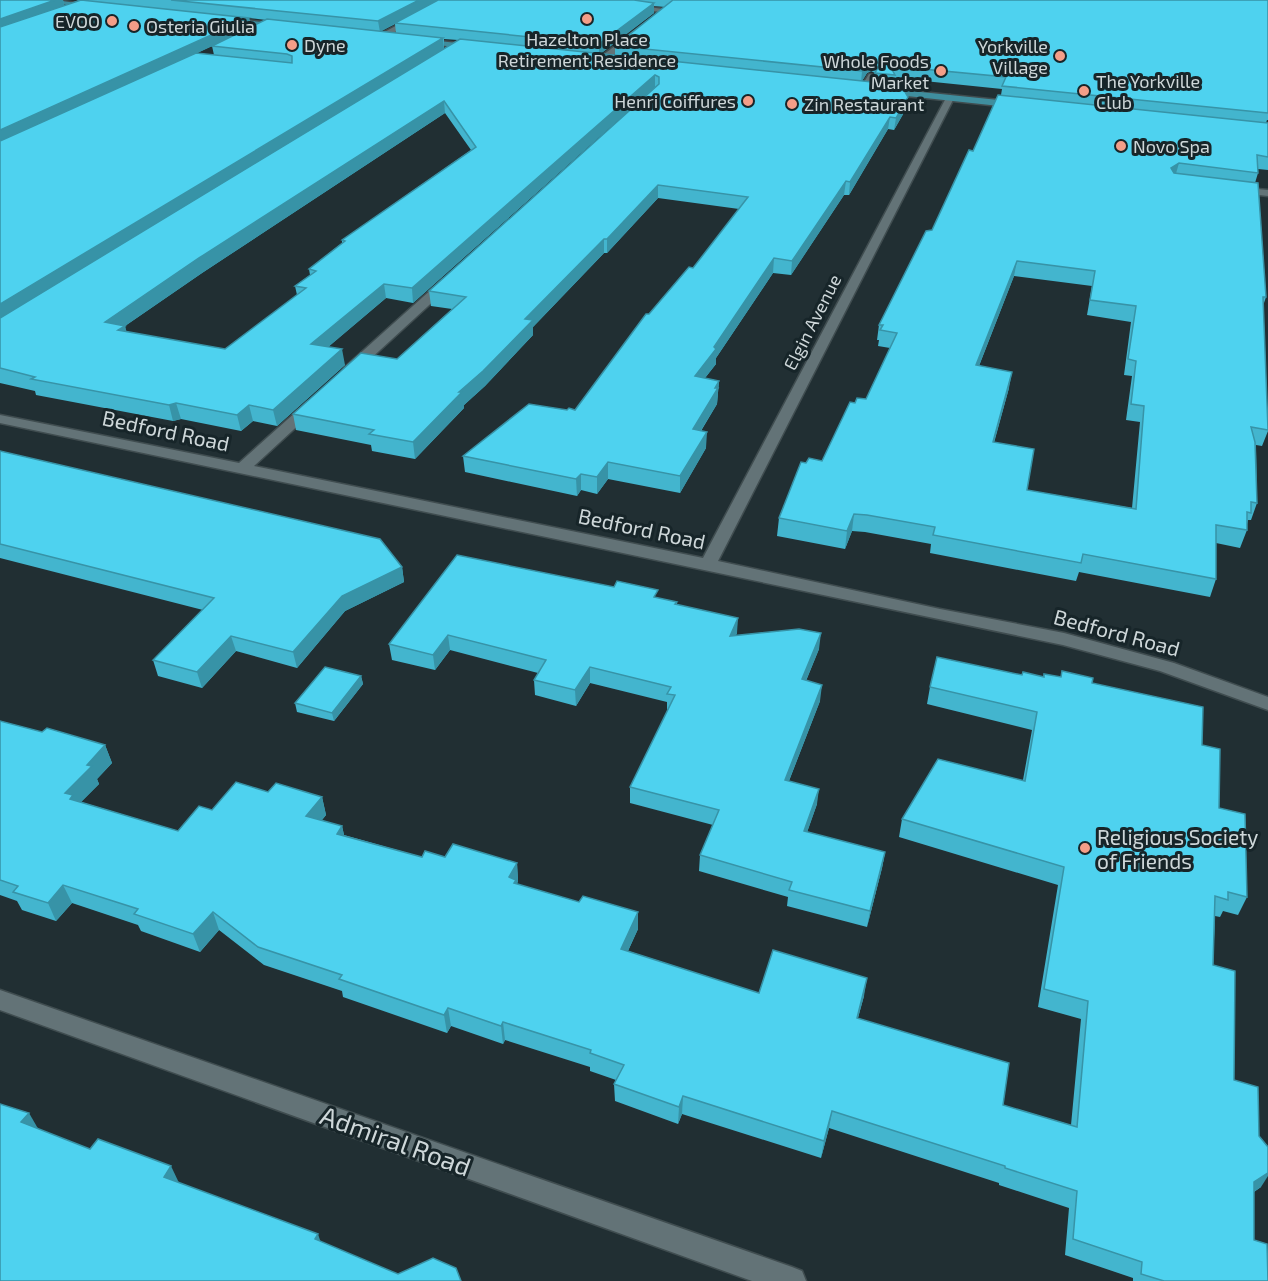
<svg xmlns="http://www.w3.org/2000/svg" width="1268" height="1281" font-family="'Exo 2',sans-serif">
<rect width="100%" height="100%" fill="#212f33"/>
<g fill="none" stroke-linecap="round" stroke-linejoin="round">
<!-- minor casing -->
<g stroke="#404d50" stroke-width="3">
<g id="minor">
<path d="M444 0H453L384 38 377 36Z"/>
<path d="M624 0H636L625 4 671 10 605 62H599V58L660 12 609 5Z"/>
<path d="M869 74 876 76 867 91H861L860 89Z"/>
<path d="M950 95 954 98 718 561 940 609 1064 633 1174 663 1268 697V710L1160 671 1063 645 0 423V415L239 463 307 402 312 401 319 405 317 408 254 466 703 558 946 98Z"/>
<path d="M1237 187 1268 190V196L1233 192V188Z"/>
<path d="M447 278 451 279V285L355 373H345L343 370 345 367 443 279Z"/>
<path d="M0 990 792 1267 802 1271 806 1281H752L0 1010Z"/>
</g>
</g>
<!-- major casing -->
<g stroke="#404d50" stroke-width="3">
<g id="major">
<path d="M29 0H55L98 6 94 8Z"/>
<path d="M223 18 282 24 286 26 282 28 226 22H223Z"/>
<path d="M420 39 476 45 480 47 476 49 417 43 416 41Z"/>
<path d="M882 88 1019 102 1023 105 1019 108 879 93V89Z"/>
</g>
</g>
<!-- minor -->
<use href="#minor" fill="#637377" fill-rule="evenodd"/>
<!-- major -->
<use href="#major" fill="#3f8e9e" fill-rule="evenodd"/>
</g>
<!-- wall -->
<g fill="#43b5ce" fill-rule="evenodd">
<path d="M0 0H63L64 6 79 0H75H1268V120H1267L1266 123H1268V170L1258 169V173L1255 183 1266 297 1263 306 1268 431 1262 446 1256 445 1257 503 1251 520H1248L1247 524V530L1240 548 1216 543V579L1210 597 1079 572 1076 581 930 553 931 544 865 532 852 531 845 549 777 536 779 518 806 463 822 461 855 403 866 399 890 348 878 346 879 340H877L879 325 932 230 973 151 1001 95 1002 89 895 78 894 85 906 109 894 130 888 129 849 195H844L791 275 773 273 716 358V364L705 378 719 381 717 404 701 431 706 448 680 493 608 479 597 494 581 490 577 496 465 472 463 456 567 410H575L649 314 693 268 739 209 658 198 607 253H604L533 327V335L485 386 464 405V408L415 459 372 451 371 445 296 430 293 414 397 359 452 309 431 306 429 291 655 87 413 303 386 298 328 347 345 365 277 426 253 421 241 431 181 419 173 421 36 395 35 391 0 383ZM654 6 665 7 615 46V56L600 54 654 13ZM249 18 266 20 251 27ZM395 24 396 33 381 31ZM444 39 458 40 444 49ZM212 46 214 55 197 53ZM871 71 875 73 874 82 862 81 867 73ZM445 113 471 150 342 240V243L309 269 310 275 295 286 297 295 225 349 126 332 125 326 202 273ZM1014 276 1092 286 1087 315 1131 322 1124 375 1132 376 1126 420 1140 422 1132 508 1027 490 994 443 1009 388 979 366Z"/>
<path d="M0 451 402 567 404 582 345 611 297 668 236 651 202 688 158 676 153 660 203 610 0 558Z"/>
<path d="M658 598 677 602V605L737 633 736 635 819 649 806 681 820 701 789 781 817 804 807 832 885 852 882 868 867 927 787 906 788 897 699 871 700 855 713 825 630 803V787L668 710 667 709V702L590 683 576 706 535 695 534 680 538 673 450 650 435 670 392 660 389 644Z"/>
<path d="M1044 674 1092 683 1202 745 1219 808 1247 897 1238 915 1223 911 1220 917 1215 916 1213 965 1234 1080 1259 1136 1261 1187 1254 1192V1240L1268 1281H1133V1278L1065 1255 1069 1208 999 1185V1183L829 1128 821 1158 682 1114 678 1124 615 1101 614 1084 616 1080 590 1071V1067L505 1040 503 1044 451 1026 447 1033 343 997 342 991 264 965 219 930 200 952 141 931 138 925 72 903 56 921 22 910 17 901 0 895V721L42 732 105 745 112 763 97 779 99 784 81 802 178 831 212 810 268 792 322 797 326 815 321 821 342 826 344 835 422 857H445L517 863 518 881 517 884 638 929 628 951 759 993 864 996 858 1018 1003 1105 1071 1125 1081 1019 1038 1007 1058 885 899 837 902 819 1023 780 1032 730 927 704 930 687 1022 675 1043 677Z"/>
<path d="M361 676 363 684 334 721 297 712 295 703Z"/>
</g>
<!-- shaded-wall -->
<g fill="#3793a7">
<path d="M55 0H63L65 8 0 31V19Z"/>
<path d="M419 0H439L380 32 378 21Z"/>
<path d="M654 3V13L599 55V44Z"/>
<path d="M249 18 251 28 0 145V130Z"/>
<path d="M443 38 444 49 0 322V304Z"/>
<path d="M873 60 871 71 867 73 861 83 862 71 868 61Z"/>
<path d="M655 75V87L413 303 412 288Z"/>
<path d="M908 97 906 109 894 130 896 118Z"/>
<path d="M444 101 445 113 202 273 125 326 129 341 105 322 199 258Z"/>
<path d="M890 117 888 129 849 195 850 182Z"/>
<path d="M1179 163 1175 177 1171 168Z"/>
<path d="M846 181 844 195 791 275 792 261Z"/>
<path d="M658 185V198L607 253V239Z"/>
<path d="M604 239V253L533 327V335L485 386 464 405V408L415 459 413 442 525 319Z"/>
<path d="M774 258 773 273 716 358V364L694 392 695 376Z"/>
<path d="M1017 261 1014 276 973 381 976 365Z"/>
<path d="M384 284 386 298 314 359 311 344Z"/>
<path d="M342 349 345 365 277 426 273 410Z"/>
<path d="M1012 372 1009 388 989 459 993 442Z"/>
<path d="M719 381 717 404 692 445 693 429Z"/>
<path d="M176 403 181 419 173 421 169 405Z"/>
<path d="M249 405 253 421 241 431 237 415Z"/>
<path d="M707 432 706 448 680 493V476Z"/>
<path d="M608 462V479L597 494V477Z"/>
<path d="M581 474V490L577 496 576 479Z"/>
<path d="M854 514 852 531 845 549 847 531Z"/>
<path d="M402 567 404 582 345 611 297 668 293 652 342 596Z"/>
<path d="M738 618 737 633 729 651 730 636Z"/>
<path d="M821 633 819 649 800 695 802 679Z"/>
<path d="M448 635 450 650 435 670 433 655Z"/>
<path d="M231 636 236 651 202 688 197 672Z"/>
<path d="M590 667V683L576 706 575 690Z"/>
<path d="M361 676 363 684 334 721 332 713Z"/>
<path d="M822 685 820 701 783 796 785 780Z"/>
<path d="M105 745 112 763 97 779 99 784 77 806 65 793 87 765Z"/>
<path d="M819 789 817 804 802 847 804 831Z"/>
<path d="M322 797 326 815 311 834 306 816Z"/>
<path d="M342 826 346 844 337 834Z"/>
<path d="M885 852 882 868 867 927 870 911Z"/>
<path d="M517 863 518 881 515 888 509 877Z"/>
<path d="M63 885 72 903 56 921 48 903Z"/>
<path d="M213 912 219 930 200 952 193 934Z"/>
<path d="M638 912V929L621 966V949Z"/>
<path d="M867 978 864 996 853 1035 857 1018Z"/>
<path d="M448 1008 451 1026 447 1033 444 1015Z"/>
<path d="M503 1022 505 1040 503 1044 501 1026Z"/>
<path d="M683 1096 682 1114 678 1124 679 1107Z"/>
<path d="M832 1111 829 1128 821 1158 824 1141Z"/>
<path d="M29 1113 40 1132 21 1122Z"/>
<path d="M171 1166 180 1185 164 1177Z"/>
<path d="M1268 1173V1176L1261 1187 1243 1199 1254 1182Z"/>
<path d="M318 1234 324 1252 315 1239Z"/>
</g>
<!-- building -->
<g fill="#4ed2ef" stroke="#3793a7" stroke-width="1.5" fill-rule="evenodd">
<path d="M0 0H55L0 19Z"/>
<path d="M81 0 249 18 0 130V27Z"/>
<path d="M171 0H419L378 21Z"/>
<path d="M438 0H634L654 3 599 44 395 23Z"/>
<path d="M673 0H1268V113L1002 86 1006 77 890 66 895 75 875 73 880 64 873 60 868 61 862 71 615 46Z"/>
<path d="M267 19 443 38 0 304V141L196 53 292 63V56L287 54 212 46Z"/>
<path d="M460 39 901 85 908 97 896 118 890 117 850 182 846 181 792 261 774 258 714 347 716 349 695 376 719 381 715 388H718L693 429 707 432 680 476 608 462 597 477 581 474 576 479 463 456 529 404 567 410 569 408 575 410 646 314H649L689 267 693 268 748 197 658 185 607 239H604L525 319 533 320 483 371 459 392H462L413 442 369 434 374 430 293 414 361 353 397 359 466 297 429 291 659 84V77L655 75 412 288 384 284 311 344 342 349 273 410 249 405 237 415 176 403 169 405 31 379 35 377 0 368V318ZM444 101 476 147 342 240 345 241 309 269 316 271 295 286 306 288 225 349 118 330 125 326 105 322 199 258Z"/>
<path d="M998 95 1268 123V157L1257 155 1258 173 1179 163 1171 168 1174 173 1258 183 1266 297H1263L1268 430 1251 427 1255 442 1257 503 1251 502V513L1247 512V530L1216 525V579L1083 554 1081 563 933 535 935 527 867 515 854 514 847 531 779 518 801 462 806 463 809 458 822 461 850 402 855 403 857 398 866 399 897 333 880 330 883 325H879L926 231 932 230 969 150 973 151ZM1017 261 1095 271 1090 300 1136 306 1128 359 1136 361 1131 404 1144 406 1136 509 1027 490 1034 449 993 442 1012 372 976 365Z"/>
<path d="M0 451 380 539 402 567 342 596 293 652 231 636 197 672 153 660 214 598 0 544Z"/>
<path d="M457 555 614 587 617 581 658 590 654 597 677 602 675 604 738 618 730 636 799 629 821 633 802 679 822 685 785 780 819 789 804 831 885 852 870 911 789 890 792 882 700 855 719 810 630 787 675 695 667 694 671 687 590 667 575 690 534 680 546 660 448 635 433 655 389 644Z"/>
<path d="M937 657 1022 675 1023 672 1044 677V674L1061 677 1062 671 1093 678 1092 683 1203 707 1202 745 1220 749 1219 808 1245 814 1247 897 1228 892V900L1215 896 1213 965 1235 971 1234 1080 1258 1087 1259 1136 1268 1147V1173L1254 1182V1240L1267 1244 1268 1281H1164L1141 1274 1142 1262 1073 1239 1077 1191 1005 1168V1166L832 1111 824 1141 683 1096 679 1107 614 1084 624 1065 590 1053 591 1050 503 1022 501 1026 448 1008 444 1015 339 979 342 975 258 947 213 912 193 934 134 914 138 909 63 885 48 903 13 892 18 886 0 880V721L42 732 47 728 105 745 87 765 92 766 65 793 73 795 70 799 178 831 199 806 212 810 236 782 268 792 276 783 322 797 306 816 342 826 337 834 422 857 425 851 445 857 453 844 517 863 509 877 516 880 514 883 579 902 583 896 638 912 621 949 759 993 773 950 867 978 857 1018 1009 1063 1003 1105 1077 1127 1088 1001 1044 989 1064 867 902 819 938 759 1025 781 1037 712 930 687Z"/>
<path d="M325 667 361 676 332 713 295 703Z"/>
<path d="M0 1104 29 1113 21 1122 90 1149 98 1139 171 1166 164 1177 318 1234 315 1239 398 1274 433 1258 456 1268 461 1281H0Z"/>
</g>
<!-- markers -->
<g fill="#f49e88" stroke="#172529" stroke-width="2">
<circle cx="587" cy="19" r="6"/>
<circle cx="112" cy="21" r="6"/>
<circle cx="134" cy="26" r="6"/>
<circle cx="292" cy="45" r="6"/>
<circle cx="1060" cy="56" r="6"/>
<circle cx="941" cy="71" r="6"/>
<circle cx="1084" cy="91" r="6"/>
<circle cx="748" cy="101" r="6"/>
<circle cx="792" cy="104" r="6"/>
<circle cx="1121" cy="146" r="6"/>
<circle cx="1085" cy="848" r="6"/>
</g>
<g text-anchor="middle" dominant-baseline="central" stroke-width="6" stroke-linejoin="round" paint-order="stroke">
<!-- far-poi labels -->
<g font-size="18" fill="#ced7d9" stroke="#172529" text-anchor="start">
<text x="100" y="21" text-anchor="end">EVOO</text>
<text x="146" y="26">Osteria Giulia</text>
<text x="587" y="39" text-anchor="middle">Hazelton Place<tspan x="587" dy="21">Retirement Residence</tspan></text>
<text x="304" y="45">Dyne</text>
<text x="1048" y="46" text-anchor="end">Yorkville<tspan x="1048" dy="21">Village</tspan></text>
<text x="929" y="61" text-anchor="end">Whole Foods<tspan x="929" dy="21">Market</tspan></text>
<text x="1096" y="81">The Yorkville<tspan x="1096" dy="21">Club</tspan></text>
<text x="736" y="101" text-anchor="end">Henri Coiffures</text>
<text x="804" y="104">Zin Restaurant</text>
<text x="1133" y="146">Novo Spa</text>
</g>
<!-- far-street labels -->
<g font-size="18" fill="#ced7d9" stroke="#172529">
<text transform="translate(812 322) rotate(-63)">Elgin Avenue</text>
</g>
<!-- street labels -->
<g font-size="21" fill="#ced7d9" stroke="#172529">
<text transform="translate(166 430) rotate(12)">Bedford Road</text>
<text transform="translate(642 528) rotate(12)">Bedford Road</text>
<text transform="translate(1117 632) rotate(15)">Bedford Road</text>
</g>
<!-- poi labels -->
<g font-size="21" fill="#ced7d9" stroke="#172529" text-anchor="start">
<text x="1097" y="836">Religious Society<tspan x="1097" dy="24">of Friends</tspan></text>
</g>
<!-- near-street labels -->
<g font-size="26" fill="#ced7d9" stroke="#172529">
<text transform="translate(396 1140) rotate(20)">Admiral Road</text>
</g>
</g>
</svg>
